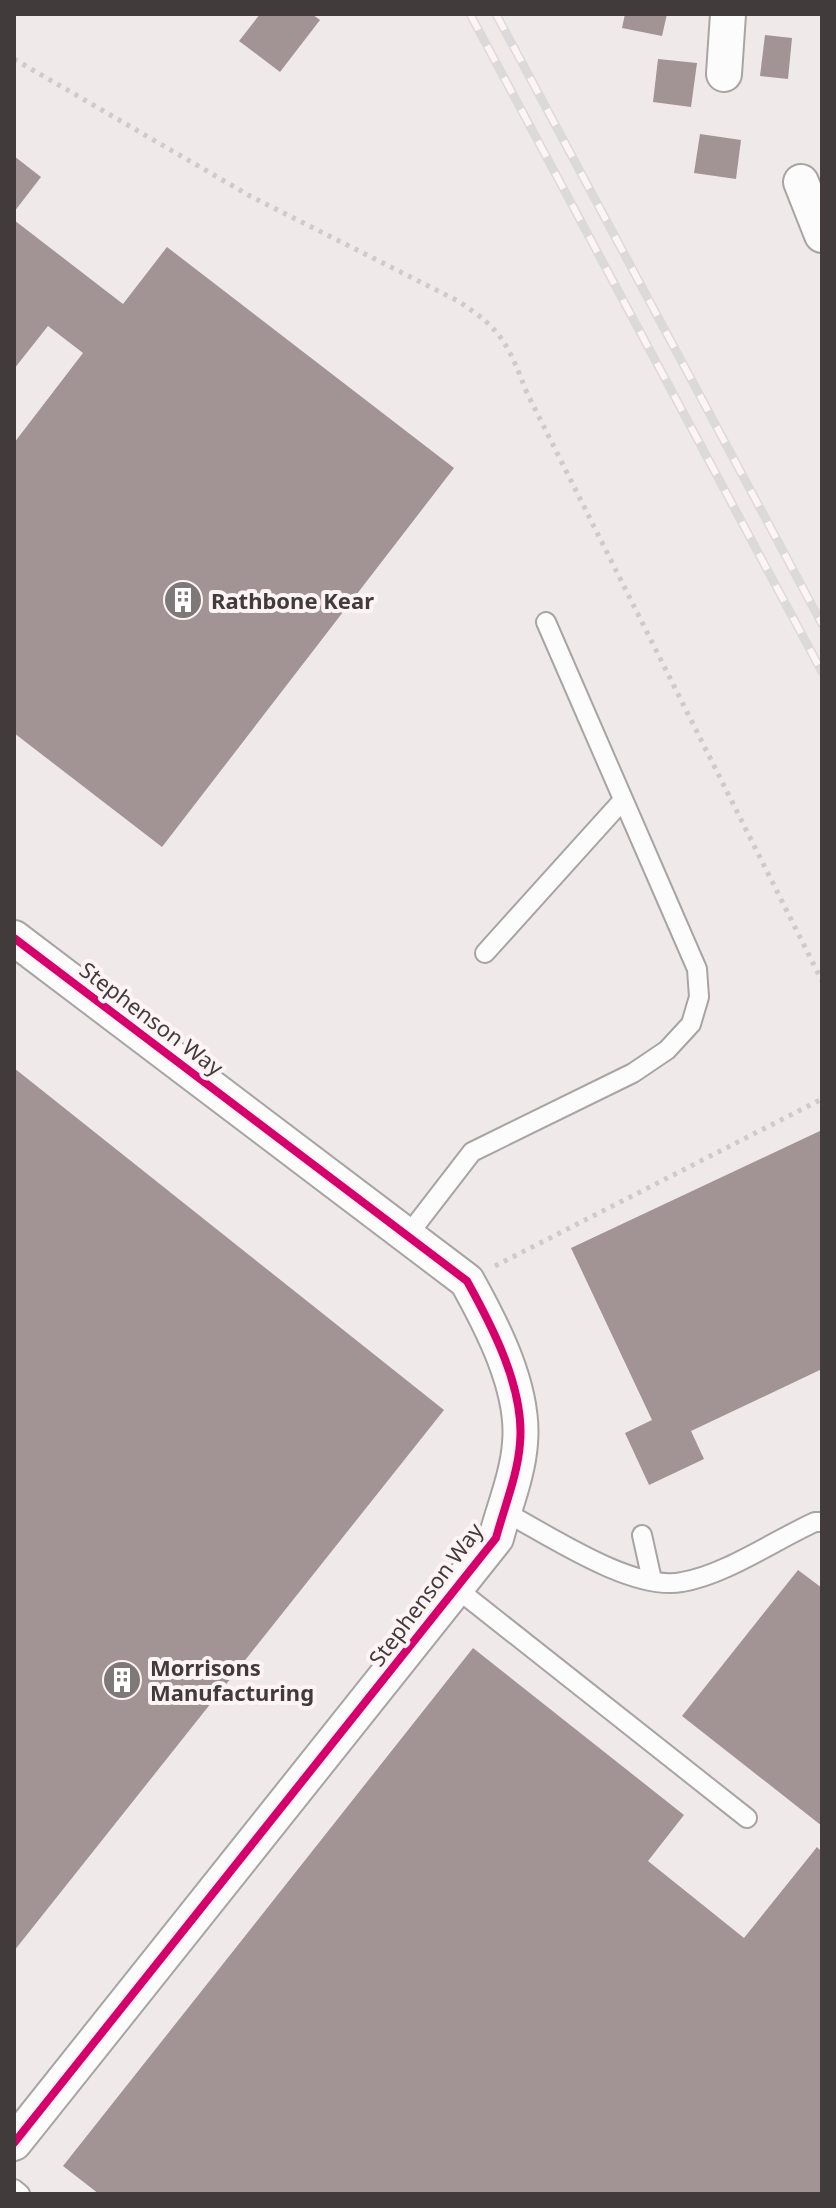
<svg xmlns="http://www.w3.org/2000/svg" width="836" height="2208" font-family="'Noto Sans',sans-serif">
<rect width="100%" height="100%" fill="#f0e9ea"/>
<!-- building -->
<g fill="#a29395">
<path d="M260 14H312L320 20 280 72 239 41Z"/>
<path d="M625 14H667L662 36 622 28Z"/>
<path d="M765 35 792 38 788 79 760 76Z"/>
<path d="M658 59 697 63 691 107 653 102Z"/>
<path d="M700 134 741 140 736 179 694 173Z"/>
<path d="M14 156 41 177 14 212Z"/>
<path d="M14 220 123 304 167 247 454 468 162 847 14 733V443L83 353 48 326 14 369Z"/>
<path d="M14 1068 444 1410 14 1951Z"/>
<path d="M822 1130V1369L691 1431 704 1459 649 1485 625 1433 652 1420 571 1248Z"/>
<path d="M798 1570 822 1588V1826L682 1716Z"/>
<path d="M473 1648 684 1815 648 1861 744 1938 817 1847 822 1852V2194H99L63 2166Z"/>
</g>
<g fill="none" stroke-linecap="round" stroke-linejoin="round">
<!-- lane casing -->
<g stroke="#a8a4a4" stroke-width="22">
<g id="lane">
<path d="M485 953 623 800"/>
<path d="M408 1235 472 1152 633 1073 667 1050 691 1024 699 997 697 969 546 622"/>
<path d="M503 1511C547 1534 632 1592 682 1582 725 1575 775 1540 815 1522H822"/>
<path d="M642 1535 652 1580"/>
<path d="M456 1588 747 1818"/>
<path d="M14 2189 20 2194"/>
</g>
</g>
<!-- street casing -->
<g stroke="#a8a4a4" stroke-width="38">
<g id="street">
<path d="M724 74 728 14"/>
<path d="M801 182 822 235"/>
<path d="M14 938 467 1281C492 1326 525 1389 520 1443 518 1474 504 1508 496 1538L14 2143"/>
</g>
</g>
<!-- path -->
<g stroke="#cecbcb" stroke-width="5" stroke-dasharray="4 6" stroke-linecap="butt">
<path d="M14 59 250 196 458 301C503 330 508 345 527 393L822 981"/>
<path d="M495 1266 822 1099"/>
</g>
<!-- lane -->
<use href="#lane" stroke="#fdfcfc" stroke-width="18"/>
<!-- street -->
<use href="#street" stroke="#fdfcfc" stroke-width="34"/>
<!-- rail casing -->
<g stroke="#dbd9d9" stroke-width="9">
<g id="rail">
<path d="M470 14 822 672"/>
<path d="M496 14 822 624"/>
</g>
</g>
<!-- rail -->
<use href="#rail" stroke="#fff4f5" stroke-width="6" stroke-dasharray="18" stroke-linecap="butt"/>
<!-- cycleway casing -->
<g stroke="#fff4f5" stroke-width="13">
<path id="cycleway" d="M14 938 467 1281C492 1326 525 1389 520 1443 518 1474 504 1508 496 1538L14 2143"/>
</g>
<!-- cycleway -->
<use href="#cycleway" stroke="#d6006c" stroke-width="8"/>
</g>
<!-- icons -->
<defs>
<g id="building-disc" transform="scale(2)"><circle r="9.5" fill="#7e7879" stroke="#fff4f5"/><path d="M-4-6H4V6H1V3H-1V6H-4ZM-2.5-4.3h1.7v1.8h-1.7ZM.8-4.3h1.7v1.8H.8ZM-2.5-1h1.7V.8h-1.7ZM.8-1h1.7V.8H.8Z" fill="#fff"/></g>
</defs>
<g fill-rule="evenodd">
<use href="#building-disc" x="183" y="600"/>
<use href="#building-disc" x="122" y="1680"/>
</g>
<g text-anchor="middle" dominant-baseline="central" stroke-width="8" stroke-linejoin="round" paint-order="stroke">
<!-- poi labels -->
<g font-size="22" font-weight="bold" fill="#413b3c" stroke="#fff4f5" text-anchor="start">
<text x="211" y="600">Rathbone Kear</text>
<text x="150" y="1667">Morrisons<tspan x="150" dy="25">Manufacturing</tspan></text>
</g>
<!-- street labels -->
<g font-size="22" fill="#413b3c" stroke="#fff4f5">
<text transform="translate(152 1018) rotate(37)">Stephenson Way</text>
<text transform="translate(425 1594) rotate(-53)">Stephenson Way</text>
</g>
</g>
<!-- border -->
<rect width="836" height="2208" fill="none" stroke="#413b3c" stroke-width="32"/>
</svg>
